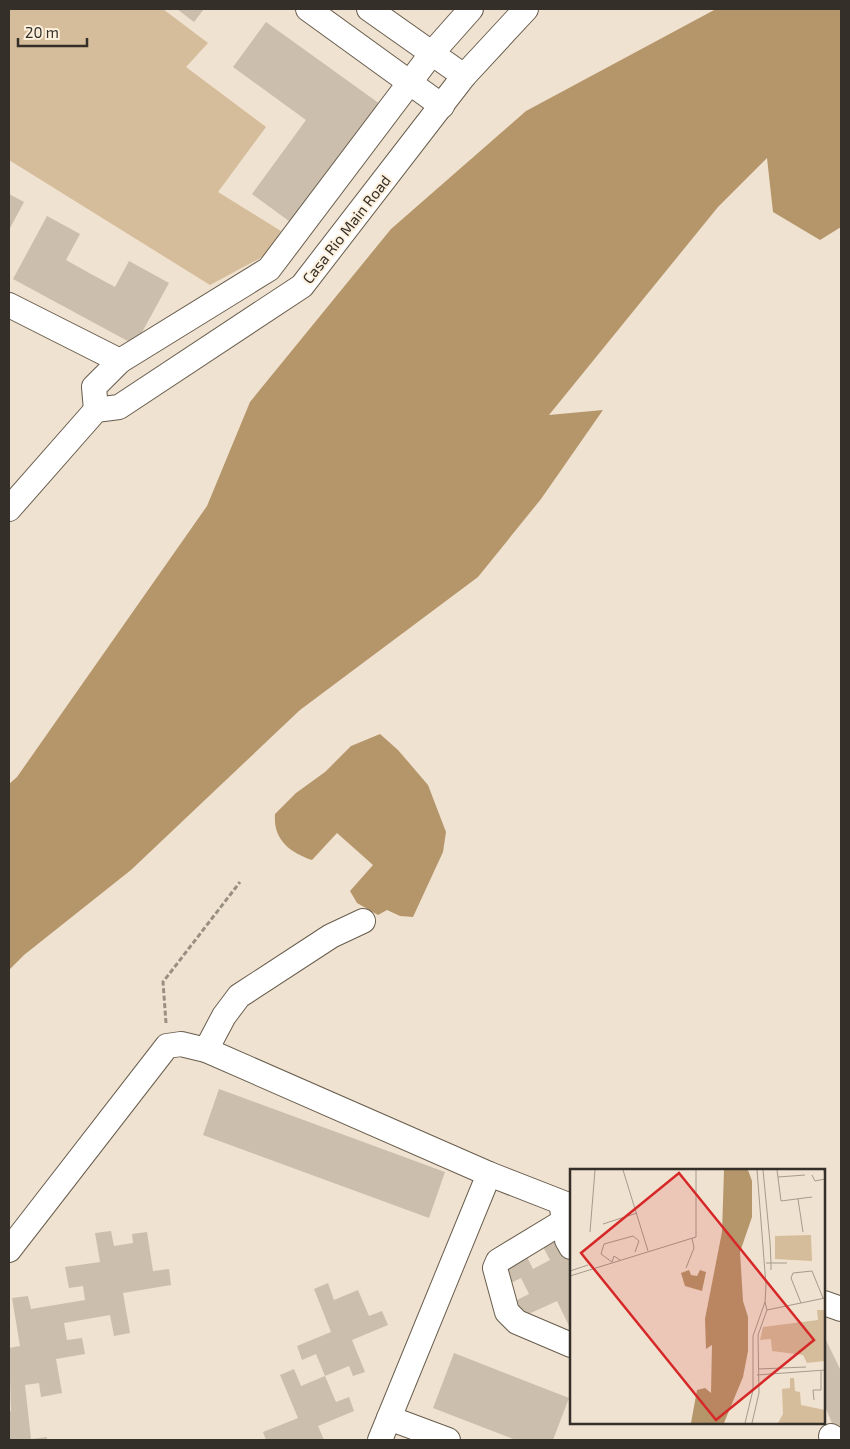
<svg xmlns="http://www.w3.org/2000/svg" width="850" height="1449" font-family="'Exo 2',sans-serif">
<rect width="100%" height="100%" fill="#f0e2d0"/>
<!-- green -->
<path fill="#d5bc9a" d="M9 9H163L208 43 186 67 266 127 218 192 281 231 266 255 210 285 9 160Z"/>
<!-- water -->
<g fill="#b5966b">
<path d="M716 9H841V227L820 240 773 212 767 158 718 207 549 415 603 410 541 499 478 577 300 710 131 870 24 955 9 970V784L17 777 207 506 250 402 391 229 526 111Z"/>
<path d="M380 734 398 750 428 785 446 832 443 852 413 917 400 916 387 910 378 915 357 903 350 891 373 865 337 833 312 860C289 852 273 839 275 814L296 793 325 772 351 746Z"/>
</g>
<!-- building -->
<g fill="#cbbeac">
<path d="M177 9H204L194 22Z"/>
<path d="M266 22 380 104 293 224 252 194 306 120 233 67Z"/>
<path d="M9 194 24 202 9 230Z"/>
<path d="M47 216 80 234 66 260 91 274 115 287 129 261 169 283 135 345 13 279Z"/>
<path d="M219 1089 445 1172 429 1218 203 1135Z"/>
<path d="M111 1231 114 1246 133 1243 132 1234 147 1232 153 1271 169 1269 171 1285 123 1293 130 1333 114 1336 110 1315 64 1323 67 1340 82 1338 85 1354 56 1359 62 1393 41 1397 39 1383 25 1385 31 1439 47 1437V1440H9V1412L11 1411 9 1348 20 1346 12 1298 28 1296 31 1309 85 1300 83 1286 69 1288 65 1267 100 1262 95 1233Z"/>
<path d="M559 1237 571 1262V1330L557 1301 520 1318 513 1302 529 1294 521 1278 509 1284 502 1269 527 1257 533 1269 550 1260 542 1245Z"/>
<path d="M328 1283 334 1300 358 1290 369 1316 382 1311 388 1325 352 1340 365 1372 353 1376 349 1366 325 1376 316 1354 302 1360 297 1346 331 1332 314 1289Z"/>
<path d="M825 1338 841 1371V1437L838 1438 824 1404Z"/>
<path d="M454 1353 569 1398 553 1440H516L433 1408Z"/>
<path d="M294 1369 301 1386 325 1376 336 1402 349 1397 354 1411 318 1426 324 1440H266L263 1432 298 1418 280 1375Z"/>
</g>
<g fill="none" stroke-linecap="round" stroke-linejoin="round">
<!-- minor casing -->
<g stroke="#685d4d" stroke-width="26">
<g id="minor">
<path d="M308 9 442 106"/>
<path d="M369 9 464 76"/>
<path d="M9 305 120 361"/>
<path d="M96 410 94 387 120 361 269 269 432 53 471 9"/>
<path d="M9 509 96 410 119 407 302 286 464 76 526 9"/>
<path d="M206 1050 224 1016 239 996 331 936 363 921"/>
<path d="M562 1208 567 1240 571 1247"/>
<path d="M564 1221 498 1261 495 1268 507 1312 517 1322 571 1345"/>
<path d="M9 1250 167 1046 181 1044 206 1050 489 1174 571 1206"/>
<path d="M824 1303 841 1309"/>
<path d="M389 1418 448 1440"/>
<path d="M831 1436 837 1440"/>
<path d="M380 1440 489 1174"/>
</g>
</g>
<!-- path -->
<path stroke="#998f82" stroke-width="3" stroke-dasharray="5 2.5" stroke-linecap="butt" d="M166 1023 163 982 240 882"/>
<!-- minor -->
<use href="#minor" stroke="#fff" stroke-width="24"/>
</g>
<g text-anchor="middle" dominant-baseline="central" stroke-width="4" stroke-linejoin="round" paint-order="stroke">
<!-- street labels -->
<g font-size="15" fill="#342f28" stroke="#fdf0dd">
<text transform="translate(346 229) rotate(-52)">Casa Rio Main Road</text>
</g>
</g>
<!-- overview -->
<g transform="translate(570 1169)">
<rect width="255" height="255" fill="#f0e2d0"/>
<path d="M241 66 242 92 205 90V67ZM247 141H255V192L237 194 233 186 202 182 201 170 190 171 193 158 248 151ZM220 209H224L225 222 230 223 231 236 255 241V254H208L213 245 212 220 220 219Z" fill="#d5bc9a"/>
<path d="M154 1H178L182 12V48L170 83 173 132 178 148V182L173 208 154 254H121L127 221 135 219 141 224 142 176 136 180 135 150 152 63ZM119 101 121 106 127 107 130 101 136 103 132 122 115 117 111 104Z" fill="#b5966b"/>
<path fill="none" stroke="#a59a8d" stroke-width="1" d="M53 1 78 82M193 1 200 73 201 94H196M207 1 211 32 242 28M242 6 245 12 255 10 254 1M208 8 235 6M228 30 233 63M33 55 67 44M20 63 25 1M50 91 44 87 42 93 31 85 34 75 63 67 69 72 65 83M116 99 124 79 122 69M201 101V94H217M0 102 18 96M0 107 126 68V1M231 134 221 109 223 104 242 102 253 129M197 141 255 129M188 200 236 198M187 206 255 201M244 231 243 221H251V202M175 254 183 221V167L195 133 196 116 187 1M182 254 189 224 188 166 197 141 195 133"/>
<path fill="#d62828" fill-opacity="0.15" stroke="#d62828" stroke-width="2.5" d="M109 4 244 171 146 251 11 84Z"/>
<rect width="255" height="255" fill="none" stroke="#342f28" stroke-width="2.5"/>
</g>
<!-- border -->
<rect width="850" height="1449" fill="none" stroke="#342f28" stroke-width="20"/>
<!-- scale -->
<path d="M18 38v8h69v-8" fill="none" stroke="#342f28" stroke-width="2.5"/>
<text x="25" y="38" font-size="15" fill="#342f28" stroke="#fdf0dd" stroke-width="4" paint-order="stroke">20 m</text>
</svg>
